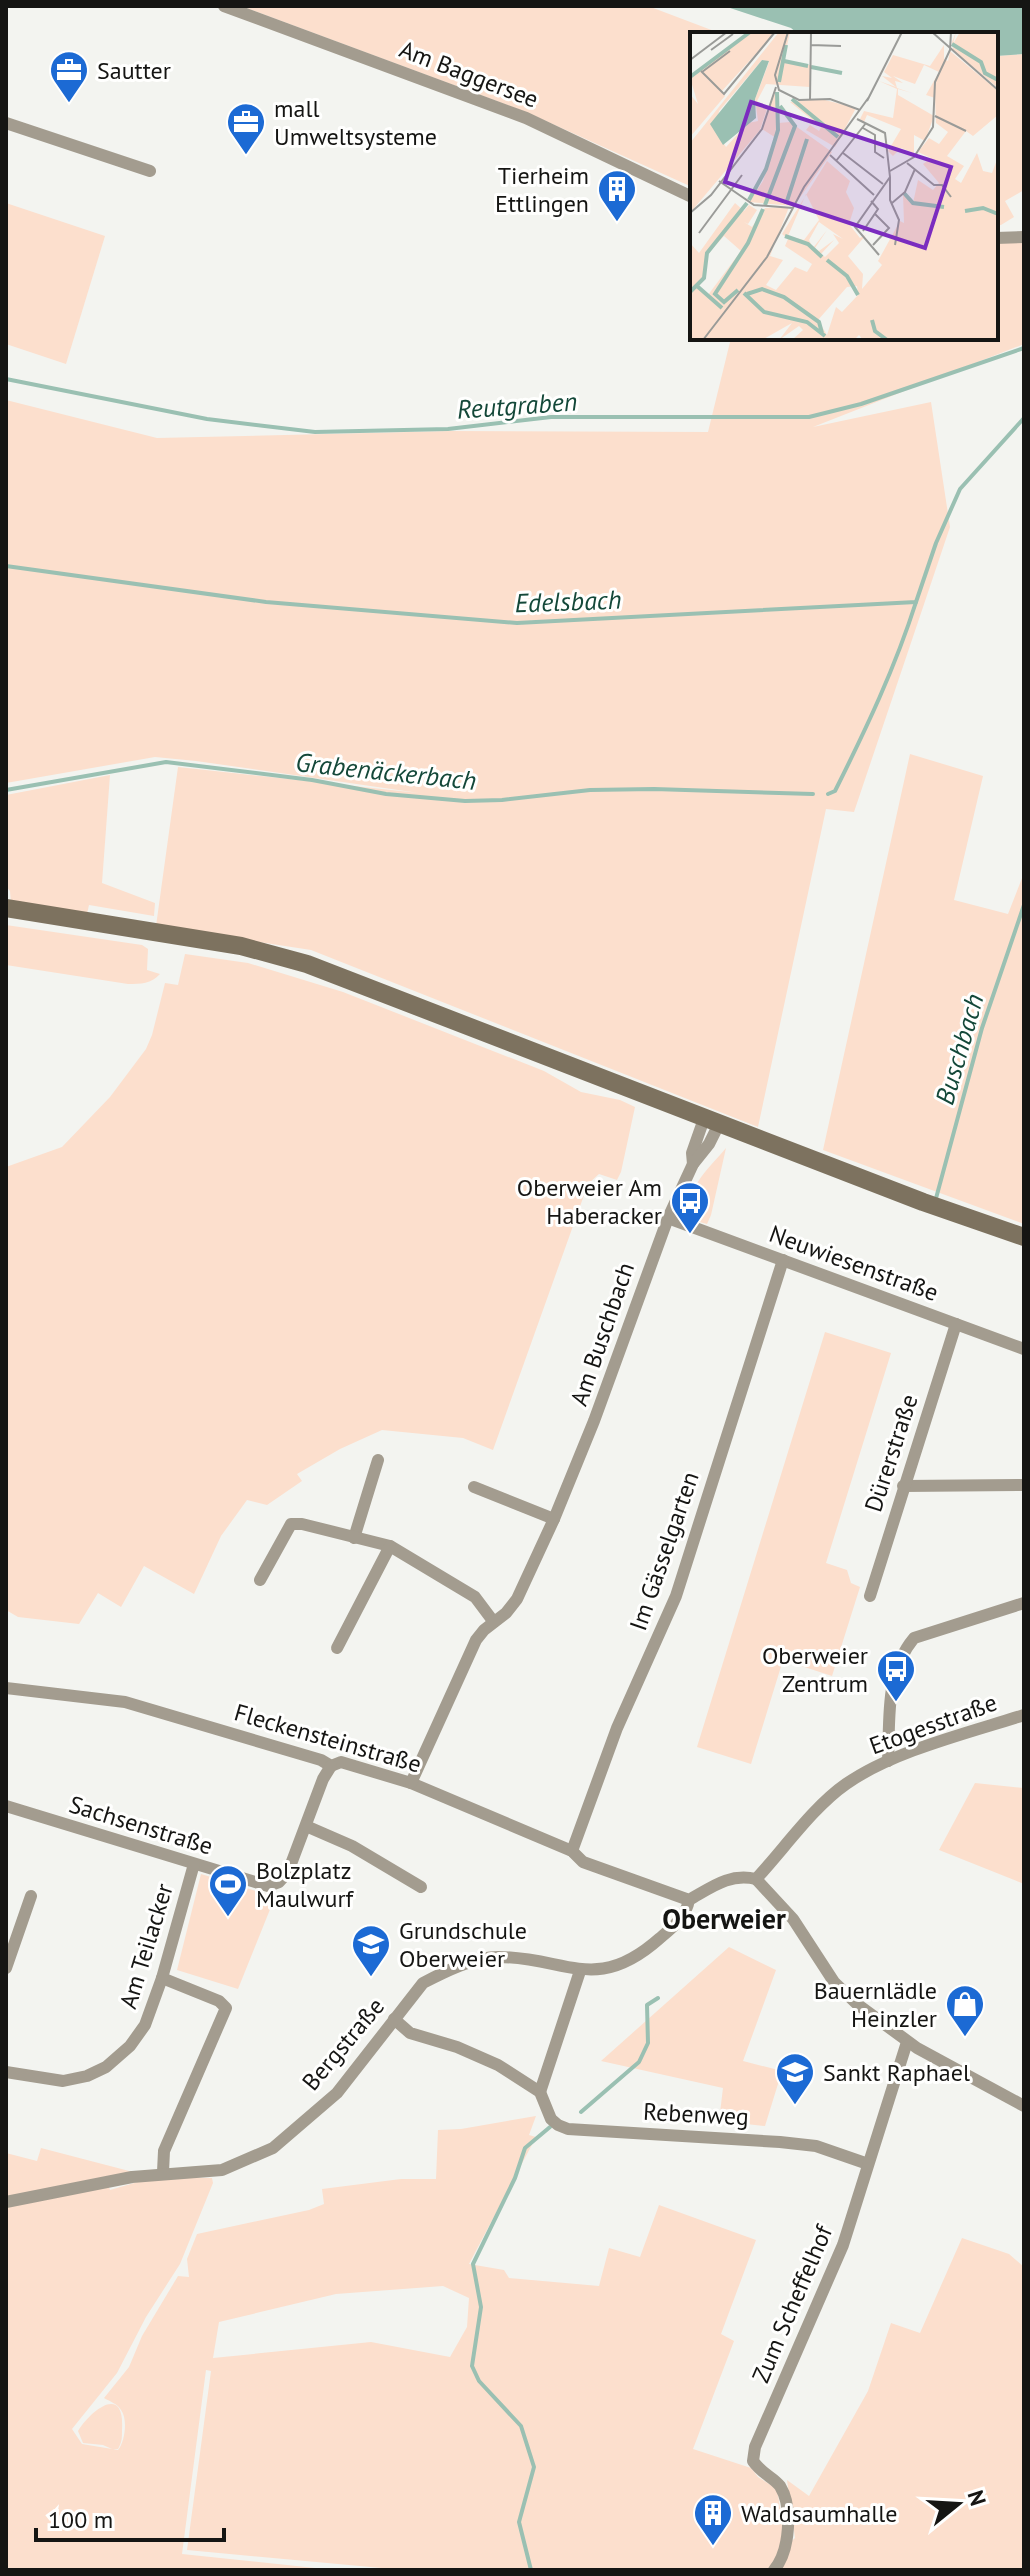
<svg xmlns="http://www.w3.org/2000/svg" width="1030" height="2576" font-family="'PT Sans',sans-serif">
<rect width="100%" height="100%" fill="#f3f4f0"/>
<!-- green -->
<g fill="#fcdfcd" fill-rule="evenodd">
<path d="M241 6H648L722 34H692V187L526 112Z"/>
<path d="M1024 54V190L1005 201 1014 217 1001 225H996V56Z"/>
<path d="M6 203 105 236 66 364 6 344Z"/>
<path d="M996 243H1024V344L813 427 931 402 950 527 854 812 826 809 758 1127 311 950 156 926 178 767 419 793 196 761 155 757 6 783V400L157 438 450 431 708 432 731 338H996Z"/>
<path d="M910 754 983 776 954 900 1008 914 1024 873V1224L823 1150Z"/>
<path d="M110 775 102 883 155 903 154 916 89 905 87 914 11 903 10 891 6 886V795Z"/>
<path d="M6 925 142 945 148 949 147 970 160 974C151 984 141 984 128 984L6 965Z"/>
<path d="M185 954 248 963 343 992 544 1071 581 1092 620 1100 635 1107 621 1172 617 1180 599 1174 588 1184 493 1450 463 1438 382 1430 340 1449 297 1474 302 1481 267 1505 247 1500 221 1536 194 1594 144 1566 121 1607 98 1593 79 1624 18 1617 6 1610V1167L62 1147 110 1097 146 1049 152 1035 165 983 178 985Z"/>
<path d="M726 1148 711 1215 707 1224 696 1221C677 1194 710 1168 726 1148Z"/>
<path d="M825 1332 891 1353 826 1563 847 1570 851 1583 860 1587 832 1676 783 1660 751 1764 697 1747Z"/>
<path d="M975 1783 1024 1788V1884L939 1850Z"/>
<path d="M201 1874 275 1897 238 1989 177 1970Z"/>
<path d="M729 1947 776 1970 743 2061 782 2071 765 2126 719 2121 723 2088 601 2061Z"/>
<path d="M536 2116 529 2135 536 2137 469 2264 504 2270 509 2278 599 2286 609 2248 640 2257 659 2205 756 2240 721 2334 734 2341 693 2449 751 2468 758 2477 777 2489 785 2538 782 2550 795 2538 787 2480 809 2496 868 2391 891 2323 920 2333 962 2238 1009 2254 1024 2267V2570H403L187 2550 211 2371 206 2370 182 2554 334 2570H6V2207L109 2187 110 2190 155 2177 212 2178 213 2183 180 2264 146 2317 117 2373 72 2429 82 2444 112 2449 103 2445 83 2443 78 2431C92 2409 125 2384 122 2430 122 2438 122 2442 118 2449H113L118 2450C125 2442 128 2419 121 2410 118 2404 109 2401 104 2398L129 2367 142 2336 178 2276 189 2277 187 2259 197 2234 309 2210 324 2204 322 2189 401 2179H436L438 2130 461 2129ZM443 2286 469 2298 467 2327 450 2357 371 2342 213 2358 219 2322 336 2294Z"/>
<path d="M41 2148 133 2172 6 2199V2153L37 2161Z"/>
</g>
<!-- water -->
<path fill="#9ac0b2" d="M724 6H1024V54L996 56V34H798L791 28Z"/>
<g fill="none" stroke-linecap="round" stroke-linejoin="round">
<!-- stream -->
<g stroke="#9ac0b2" stroke-width="4">
<path d="M6 379 207 419 315 432 448 429 551 417H809L861 404 1024 348"/>
<path d="M6 566 266 602 517 623 916 602 936 543 960 489 1024 418"/>
<path d="M6 790 166 762 312 780 386 794 465 801 502 800 590 790 654 789 813 794"/>
<path d="M828 794 835 791C866 729 895 668 916 602"/>
<path d="M935 1202 982 1028 1024 905"/>
<path d="M581 2112 639 2062 648 2043 647 2005 658 1998"/>
<path d="M531 2570 519 2522 534 2467 521 2426 479 2381 472 2366 481 2307 473 2264 515 2178 525 2148 550 2127"/>
</g>
<!-- street -->
<g stroke="#a39c8f" stroke-width="12">
<path d="M224 6 526 118 692 197"/>
<path d="M6 123 150 171"/>
<path d="M996 238 1024 237"/>
<path d="M693 1164 692 1153 705 1116"/>
<path d="M668 1218 1024 1349"/>
<path d="M903 1486 1024 1485"/>
<path d="M474 1487 554 1519"/>
<path d="M354 1538 378 1460"/>
<path d="M260 1580 291 1524H302L390 1546 475 1597 493 1621"/>
<path d="M870 1596 956 1324"/>
<path d="M337 1648 390 1546"/>
<path d="M6 1688 125 1702 321 1760 331 1766 341 1762 411 1783 572 1851 583 1862 689 1900C712 1887 729 1873 756 1879"/>
<path d="M888 1761C890 1717 885 1673 914 1638L1024 1603"/>
<path d="M411 1783 476 1640 484 1630 506 1613 517 1599 554 1519 594 1421 668 1218 693 1164 709 1144 720 1122"/>
<path d="M6 1806 268 1886 279 1882 288 1872 323 1779 331 1766"/>
<path d="M306 1826 352 1846 421 1887"/>
<path d="M572 1851 617 1728 676 1596 783 1260"/>
<path d="M756 1879 793 1919 834 1982 857 2004 917 2048 1024 2106"/>
<path d="M756 1879C784 1849 813 1807 846 1784 893 1751 968 1733 1024 1715"/>
<path d="M6 1968 31 1896"/>
<path d="M162 1978 219 2001 226 2008 164 2151 163 2172"/>
<path d="M394 2019 410 2033 457 2047 498 2065 540 2092 551 2119 558 2125 568 2129 780 2142 816 2146 868 2164"/>
<path d="M6 2072 63 2081 87 2076 106 2067 130 2046 145 2025 162 1978 194 1864"/>
<path d="M540 2092 580 1971"/>
<path d="M6 2202 132 2177 222 2170 273 2148 337 2093 423 1983C444 1972 474 1957 498 1957 567 1957 596 1995 660 1938 673 1927 686 1917 689 1900"/>
<path d="M774 2570C790 2551 793 2507 780 2486 773 2477 762 2474 753 2461L755 2447 843 2245 907 2042"/>
</g>
<!-- secondary -->
<path stroke="#7d725f" stroke-width="18" d="M6 908 241 946 307 964 923 1202 1024 1237"/>
</g>
<!-- icons -->
<defs>
<g id="office-pin" transform="scale(2)"><path d="M0 17L-7.5 6A9.5 9.5 0 1 1 7.5 6Z" fill="#1c6ad4" stroke="#fffffe"/><path d="M-6-3h4V-5.5h4V-3h4V5H-6ZM-1-4.5V-3h2v-1.5ZM-6 0V1H6V0Z" fill="#fff"/></g>
<g id="building-pin" transform="scale(2)"><path d="M0 17L-7.5 6A9.5 9.5 0 1 1 7.5 6Z" fill="#1c6ad4" stroke="#fffffe"/><path d="M-4-6H4V6H1V3H-1V6H-4ZM-2.5-4.3h1.7v1.8h-1.7ZM.8-4.3h1.7v1.8H.8ZM-2.5-1h1.7V.8h-1.7ZM.8-1h1.7V.8H.8Z" fill="#fff"/></g>
<g id="bus-pin" transform="scale(2)"><path d="M0 17L-7.5 6A9.5 9.5 0 1 1 7.5 6Z" fill="#1c6ad4" stroke="#fffffe"/><path d="M-5-6H5V4H4V6H2V4H-2V6H-4V4H-5ZM-3.5-4V0h7V-4ZM-3.5 1.2v1.5H-2V1.2ZM2 1.2v1.5H3.5V1.2Z" fill="#fff"/></g>
<g id="stadium-pin" transform="scale(2)"><path d="M0 17L-7.5 6A9.5 9.5 0 1 1 7.5 6Z" fill="#1c6ad4" stroke="#fffffe"/><path d="M0-5a6.5 5 0 1 0 0 10a6.5 5 0 1 0 0-10ZM-3.5-1.8h7v3.6h-7Z" fill="#fff"/></g>
<g id="school-pin" transform="scale(2)"><path d="M0 17L-7.5 6A9.5 9.5 0 1 1 7.5 6Z" fill="#1c6ad4" stroke="#fffffe"/><path d="M0-5L7-2L0 1L-7-2ZM-4 1L0 2.5L4 1V4Q0 6-4 4Z" fill="#fff"/></g>
<g id="shop-pin" transform="scale(2)"><path d="M0 17L-7.5 6A9.5 9.5 0 1 1 7.5 6Z" fill="#1c6ad4" stroke="#fffffe"/><path d="M-5-2.5h2.3a2.7 3.5 0 0 1 5.4 0H5L5.5 6h-11ZM-1.5-2.5h3a1.5 2.3 0 0 0-3 0Z" fill="#fff"/></g>
</defs>
<g fill-rule="evenodd">
<use href="#office-pin" x="69" y="70"/>
<use href="#office-pin" x="246" y="122"/>
<use href="#building-pin" x="617" y="189"/>
<use href="#bus-pin" x="690" y="1201"/>
<use href="#bus-pin" x="896" y="1669"/>
<use href="#stadium-pin" x="228" y="1884"/>
<use href="#school-pin" x="371" y="1944"/>
<use href="#shop-pin" x="965" y="2004"/>
<use href="#school-pin" x="795" y="2072"/>
<use href="#building-pin" x="713" y="2513"/>
</g>
<g text-anchor="middle" dominant-baseline="central" stroke-width="6" stroke-linejoin="round" paint-order="stroke">
<!-- poi labels -->
<g font-size="24" fill="#151513" stroke="#fffffe" text-anchor="start">
<text x="97" y="70">Sautter</text>
<text x="274" y="108">mall<tspan x="274" dy="28">Umweltsysteme</tspan></text>
<text x="589" y="175" text-anchor="end">Tierheim<tspan x="589" dy="28">Ettlingen</tspan></text>
<text x="662" y="1187" text-anchor="end">Oberweier Am<tspan x="662" dy="28">Haberacker</tspan></text>
<text x="868" y="1655" text-anchor="end">Oberweier<tspan x="868" dy="28">Zentrum</tspan></text>
<text x="256" y="1870">Bolzplatz<tspan x="256" dy="28">Maulwurf</tspan></text>
<text x="399" y="1930">Grundschule<tspan x="399" dy="28">Oberweier</tspan></text>
<text x="937" y="1990" text-anchor="end">Bauernlädle<tspan x="937" dy="28">Heinzler</tspan></text>
<text x="823" y="2072">Sankt Raphael</text>
<text x="741" y="2513">Waldsaumhalle</text>
</g>
<!-- street labels -->
<g font-size="24" fill="#151513" stroke="#fffffe">
<text transform="translate(469 74) rotate(21)">Am Baggersee</text>
<text transform="translate(854 1263) rotate(20)">Neuwiesenstraße</text>
<text transform="translate(602 1334) rotate(-71)">Am Buschbach</text>
<text transform="translate(891 1453) rotate(-72)">Dürerstraße</text>
<text transform="translate(664 1551) rotate(-71)">Im Gässelgarten</text>
<text transform="translate(933 1724) rotate(-20)">Etogesstraße</text>
<text transform="translate(328 1738) rotate(16)">Fleckensteinstraße</text>
<text transform="translate(141 1825) rotate(17)">Sachsenstraße</text>
<text transform="translate(146 1946) rotate(-73)">Am Teilacker</text>
<text transform="translate(343 2044) rotate(-50)">Bergstraße</text>
<text transform="translate(696 2114) rotate(3)">Rebenweg</text>
<text transform="translate(792 2304) rotate(-67)">Zum Scheffelhof</text>
</g>
<!-- water labels -->
<g font-size="26" font-style="italic" fill="#144839" stroke="#fffffe">
<text transform="translate(517 405) rotate(-4)">Reutgraben</text>
<text transform="translate(568 601) rotate(-2)">Edelsbach</text>
<text transform="translate(386 771) rotate(6)">Grabenäckerbach</text>
<text transform="translate(959 1049) rotate(-74)">Buschbach</text>
</g>
<!-- quarter labels -->
<g font-size="28" font-weight="bold" fill="#151513" stroke="#fffffe">
<text x="724" y="1918">Oberweier</text>
</g>
</g>
<!-- overview -->
<g transform="translate(690 32)">
<rect width="308" height="308" fill="#f3f4f0"/>
<path d="M59 0H86L31 60 35 64 0 105V62L8 72 0 46ZM89 0H100L94 28 120 33V55L76 52 67 69 77 77 70 98 0 181V111ZM72 28 79 30 65 67 68 89 58 91 36 115 26 99 29 79ZM266 0 263 12 270 0H308V56L263 18 262 10ZM254 13V27L258 29 260 19 308 59V83L283 104 276 99 257 124 274 134 265 147 271 151 287 121 293 139 302 141 308 125V308H173L169 303 164 308H102L113 298 109 294 89 308 102 291 72 308H0V211L9 221 45 171 54 179 59 173 67 178 58 192 54 190 62 195 75 176 99 175 80 224 93 228 76 253 86 258 105 235 117 240 122 232 95 214 98 207 92 202 137 129 160 149 156 160 164 176 159 192 170 206 176 203 158 224 173 242 172 257 192 233 188 229 210 189 214 191 213 162 223 171 228 148 243 158 249 151 233 132 241 126 228 120 239 106 249 112 258 100 246 91 245 66 236 63 249 40 234 33 225 52 203 44 213 51 205 49 207 56 222 61 208 57V63L244 84 235 109 224 103V121L211 116 203 124 198 119 211 97 177 83 174 90 170 87 174 79 203 86 207 57 189 49 206 55 192 44 202 46 194 40 203 23 240 34ZM116 162 129 188 114 208 98 204ZM129 190 153 207 143 202 149 211 135 225 131 222 144 208 129 219 125 216 137 198 123 216 119 208ZM34 204 51 219 18 263 8 254 15 247 17 223ZM167 254 168 263 152 280 146 275 137 303 128 288 157 255ZM85 61 88 91 100 90 142 120 104 174 59 170 73 149 86 106 72 97ZM131 67 166 76 145 115 116 98 120 93 129 99 131 95 100 70Z" fill="#fcdfcd" fill-rule="evenodd"/>
<path d="M72 28 79 29 65 67 66 86 33 113 20 92Z" fill="#9ac0b2"/>
<path fill="none" stroke="#9ac0b2" stroke-width="4" d="M262 12 291 30 295 41 308 48M94 29 118 34M121 35 152 41M0 45 60 0M89 50 96 13M102 67 148 105M214 161 223 171 254 175M59 168 76 137 88 98 87 60M96 172 117 107M75 173 105 94 90 74M275 179 293 176 308 182M95 204 118 212 132 225M137 228 157 244 168 263M7 254 32 276M48 258 34 270 25 262 58 211 73 177M0 260 14 246 17 221 57 171M54 261 74 280 117 290 135 304M57 262 72 257 94 265 129 290 132 301M182 288 185 299 197 308"/>
<path fill="none" stroke="#9a9b98" stroke-width="2" d="M98 0 85 43 89 58 109 68 140 67 170 78M242 0 308 58M121 13 151 14M21 18 43 2M0 28 37 0M11 39 34 62 85 0M12 40 40 19M120 68 121 0M177 69 212 0M245 84 276 99M167 87 195 101 200 145 165 195 189 223M173 96 185 103V120L194 126M153 121 193 152M140 123 184 163M146 129 176 91M217 131 244 153H252L261 165M200 139 224 125 243 95 245 50 260 18 261 0M200 145V168L209 188 205 213M29 149 64 173 103 176M202 171 215 160 225 137M0 181 21 163 72 97 86 55M173 199 188 177 181 169M9 201 52 143M183 213 199 196 185 182M13 308 77 225 114 155 179 65"/>
<path fill="#7b2cbf" fill-opacity="0.15" stroke="#7b2cbf" stroke-width="4" d="M61 70 261 135 235 216 35 150Z"/>
<rect width="308" height="308" fill="none" stroke="#151513" stroke-width="4"/>
</g>
<!-- border -->
<rect width="1030" height="2576" fill="none" stroke="#151513" stroke-width="16"/>
<!-- north arrow -->
<g transform="translate(958 2504) rotate(72)" stroke="#fffffe" stroke-width="6" paint-order="stroke">
<path d="M0-6L14 30L0 20L-14 30Z" fill="#151513"/>
<text y="-12" font-size="22" font-weight="bold" text-anchor="middle" fill="#151513">N</text>
</g>
<!-- scale -->
<path d="M36 2528v12h188v-12" fill="none" stroke="#151513" stroke-width="4"/>
<text x="48" y="2528" font-size="24" fill="#151513" stroke="#fffffe" stroke-width="6" paint-order="stroke">100 m</text>
</svg>
